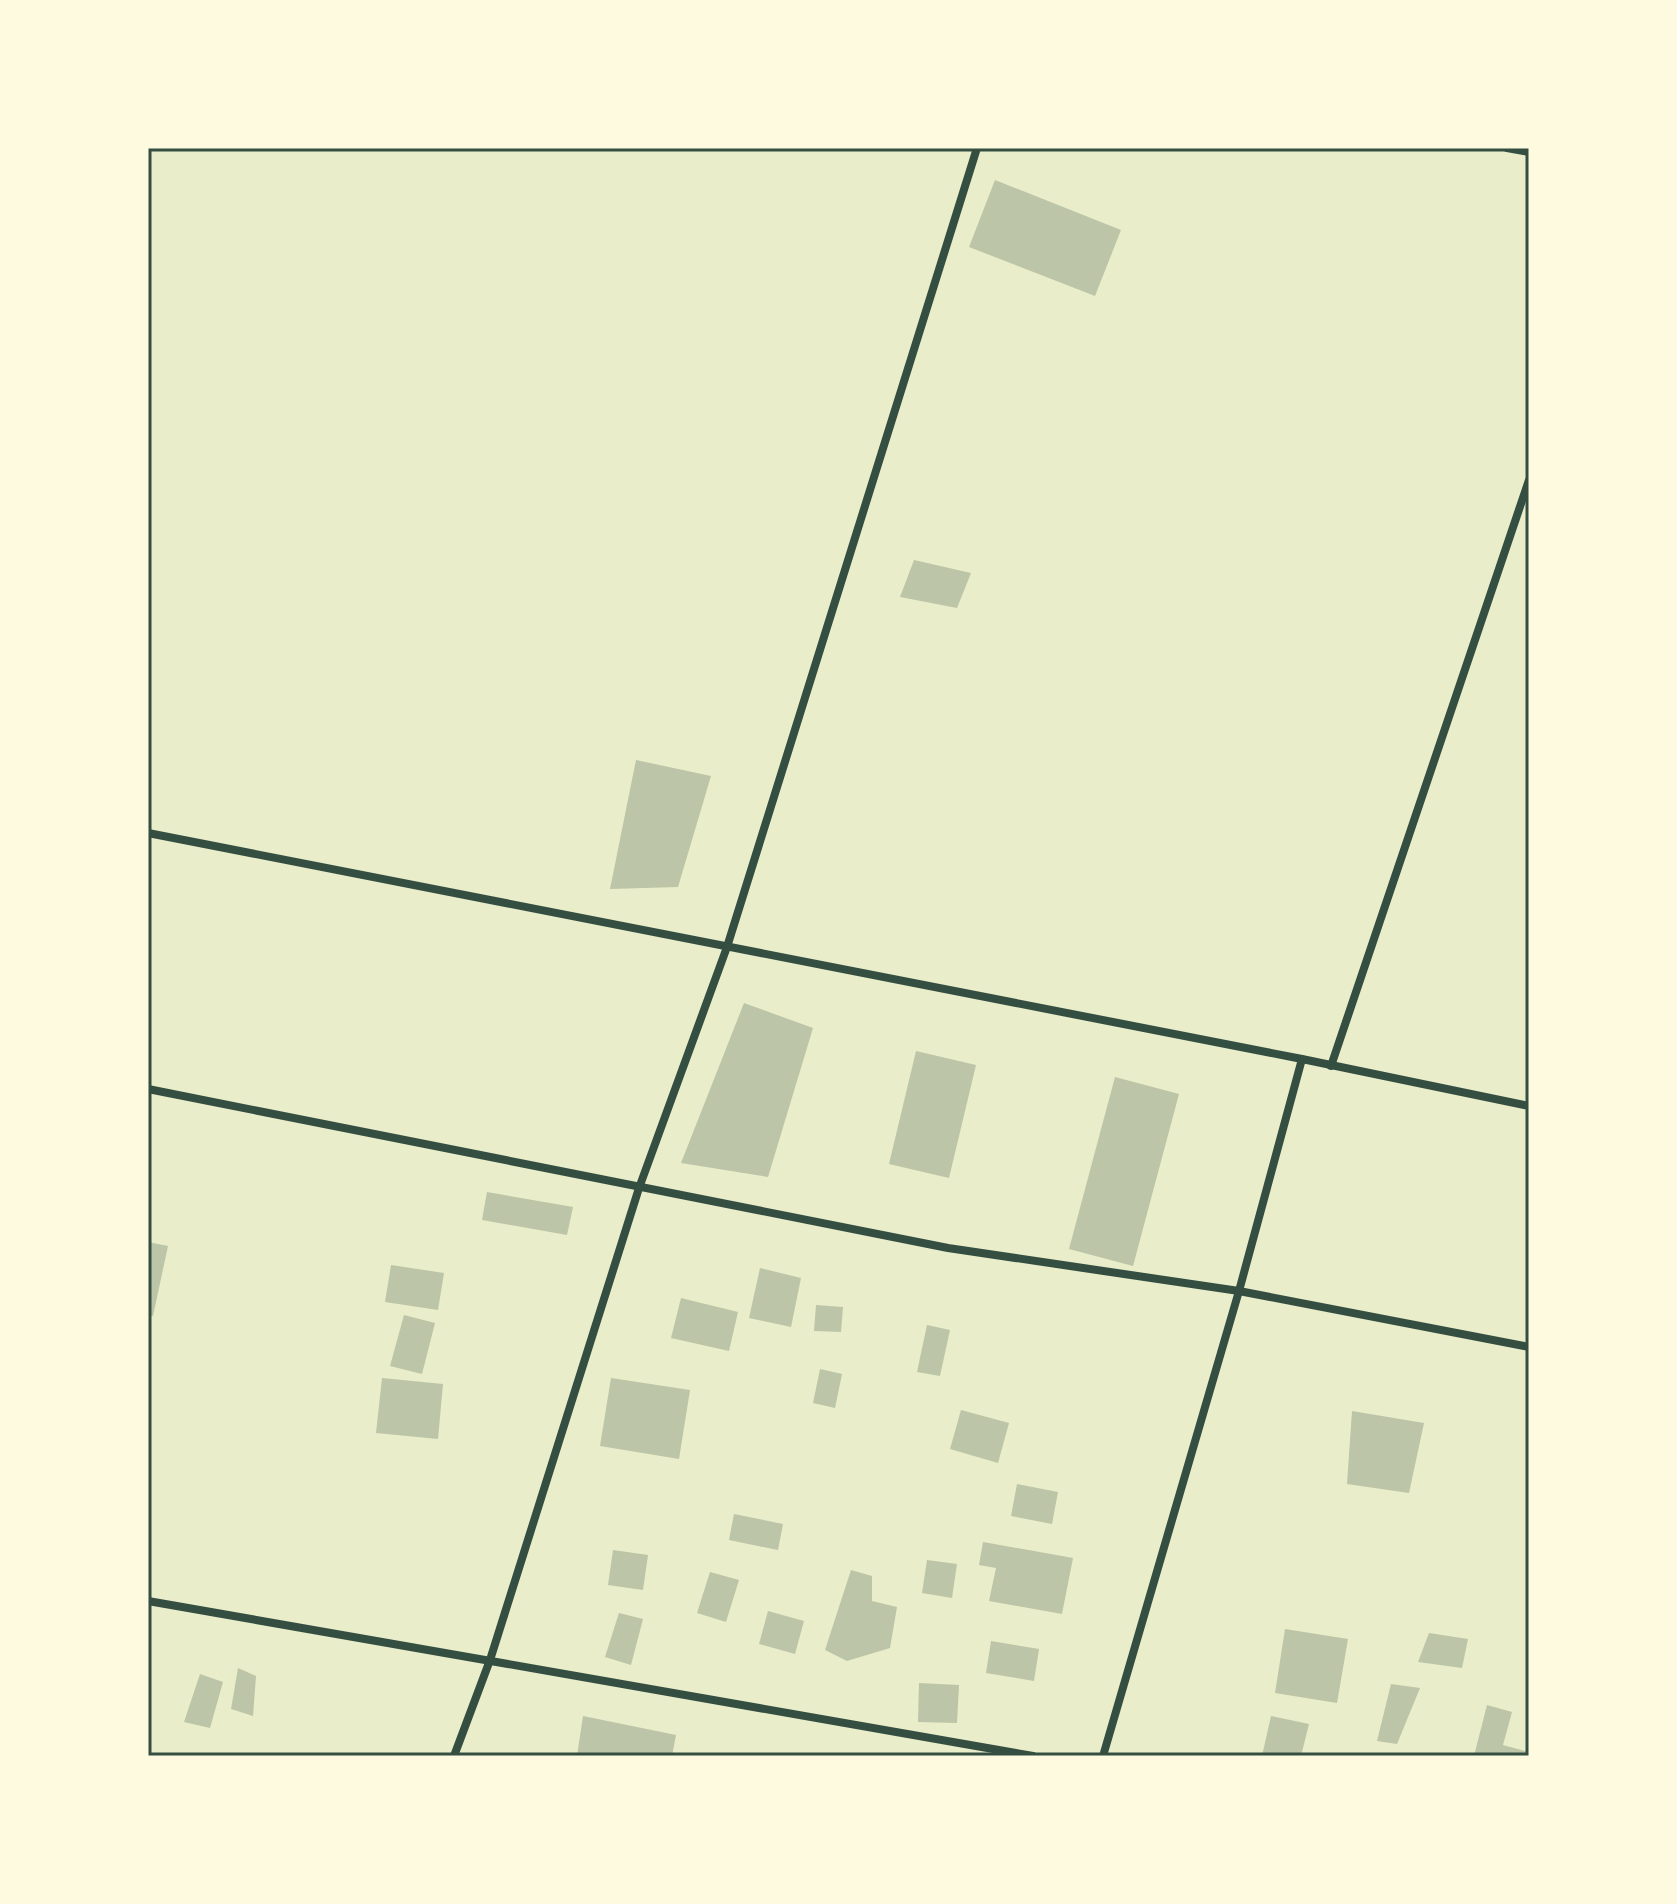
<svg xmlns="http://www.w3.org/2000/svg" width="1677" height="1904" font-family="Karla,sans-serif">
<rect width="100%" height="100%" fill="#e9edc9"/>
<!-- building -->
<g fill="#bcc5a7">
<path d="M995 180 1121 230 1095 296 969 247Z"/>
<path d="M914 560 971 573 957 608 900 597Z"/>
<path d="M636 760 711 776 678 887 610 889Z"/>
<path d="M744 1003 813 1028 768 1177 681 1163Z"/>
<path d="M916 1051 976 1065 949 1178 889 1164Z"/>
<path d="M1115 1077 1179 1094 1133 1266 1069 1249Z"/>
<path d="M487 1192 573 1207 567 1235 482 1220Z"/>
<path d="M148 1242 168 1246 153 1316 148 1315Z"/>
<path d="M391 1265 444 1273 438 1310 385 1302Z"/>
<path d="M760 1268 801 1278 791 1327 749 1318Z"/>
<path d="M681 1298 738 1312 729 1351 671 1338Z"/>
<path d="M816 1305 843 1307 841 1332 814 1331Z"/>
<path d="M404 1315 435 1323 422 1374 390 1366Z"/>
<path d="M927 1325 950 1330 940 1376 917 1372Z"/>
<path d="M820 1369 842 1374 835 1408 813 1403Z"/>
<path d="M382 1378 443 1384 438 1439 376 1433Z"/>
<path d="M611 1378 690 1390 679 1459 600 1446Z"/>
<path d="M961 1410 1009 1423 998 1463 950 1449Z"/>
<path d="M1352 1411 1424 1423 1409 1493 1347 1484Z"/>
<path d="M1017 1484 1058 1492 1052 1524 1011 1516Z"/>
<path d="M734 1514 783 1524 778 1550 729 1540Z"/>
<path d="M983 1542 1073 1558 1062 1614 989 1601 996 1568 979 1565Z"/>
<path d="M613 1550 648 1555 643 1590 608 1585Z"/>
<path d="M927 1560 957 1564 952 1598 922 1593Z"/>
<path d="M851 1570 872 1576V1601L897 1607 890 1648 847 1661 825 1650Z"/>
<path d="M710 1572 739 1580 726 1622 697 1613Z"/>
<path d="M768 1611 804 1621 795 1654 759 1644Z"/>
<path d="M619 1613 643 1619 631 1665 605 1657Z"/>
<path d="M1285 1629 1348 1639 1337 1703 1275 1693Z"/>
<path d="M1429 1633 1468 1639 1462 1668 1418 1662Z"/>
<path d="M991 1641 1039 1649 1034 1681 986 1673Z"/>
<path d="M238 1668 256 1676 253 1716 231 1709Z"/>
<path d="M200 1674 223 1682 210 1728 184 1722Z"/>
<path d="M919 1683 959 1685 957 1723 918 1722Z"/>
<path d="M1391 1684 1420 1688 1397 1744 1377 1741Z"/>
<path d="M1487 1705 1512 1712 1503 1745 1529 1752V1756H1474Z"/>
<path d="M583 1716 676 1735 672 1756H577Z"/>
<path d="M1271 1716 1309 1724 1301 1756H1262Z"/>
</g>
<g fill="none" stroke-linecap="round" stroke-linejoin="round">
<!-- minor -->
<g stroke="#344e41" stroke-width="8">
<path d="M1507 148 1529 152"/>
<path d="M148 833 1302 1059 1529 1106"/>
<path d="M1331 1066 1529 480"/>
<path d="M148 1089 948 1248 1239 1291 1529 1347"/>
<path d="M148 1601 1033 1756"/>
<path d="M454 1756 490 1660 639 1188 727 947 977 148"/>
<path d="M1103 1756 1239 1291 1302 1059"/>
</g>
</g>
<!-- border -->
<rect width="1677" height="1904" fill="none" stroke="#fefae0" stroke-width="300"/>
<rect x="150" y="150" width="1377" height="1604" fill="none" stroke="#344e41" stroke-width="3"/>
</svg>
